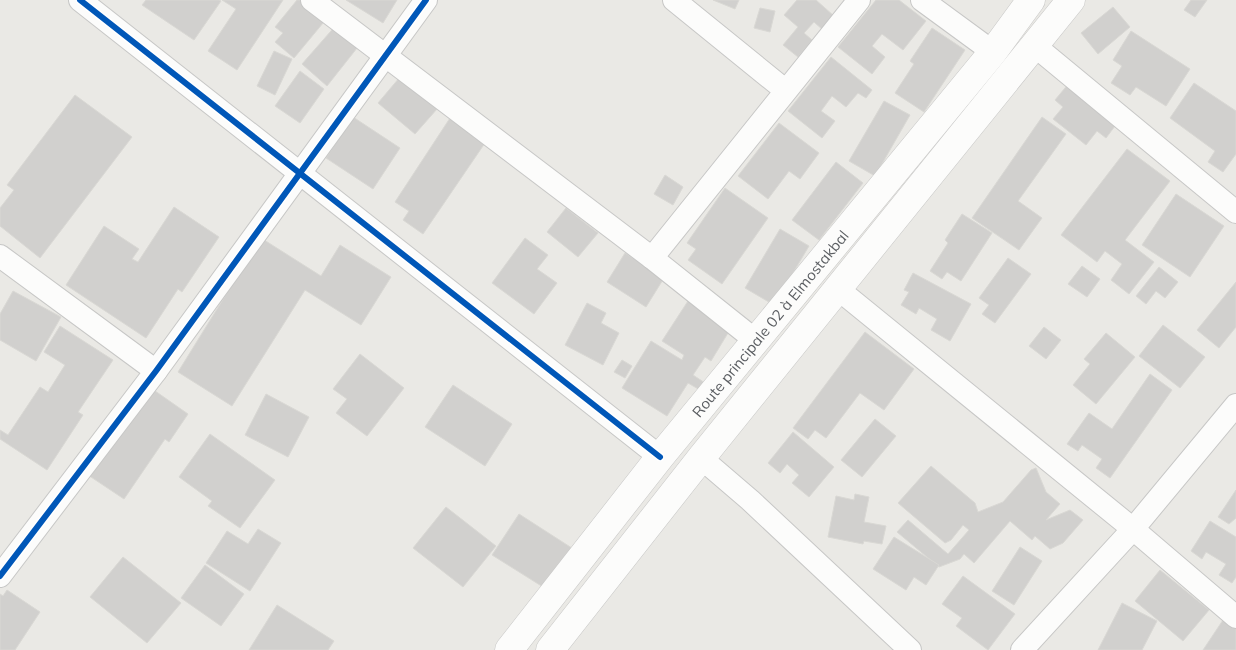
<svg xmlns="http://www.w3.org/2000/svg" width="1236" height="650" font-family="Mulish,sans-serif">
<rect width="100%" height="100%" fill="#eae9e5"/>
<!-- building -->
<g fill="#d1d0ce" stroke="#d9d8d4">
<path d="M146 0H219L221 1 194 40 142 5Z"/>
<path d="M222 0H283L237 70 208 51 236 9Z"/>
<path d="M297 0H308L328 17 294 58 275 42 283 33 275 27Z"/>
<path d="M346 0H397L383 23Z"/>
<path d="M713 0H739L735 9Z"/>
<path d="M797 0H816L834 16 823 30 814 22 804 33 812 40 798 57 783 45 798 27 784 15Z"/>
<path d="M876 0H899L926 21 903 50 882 34 872 46 885 57 872 74 838 47Z"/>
<path d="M1191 0H1207L1195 17 1184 10Z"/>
<path d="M1113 7 1130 27 1098 54 1081 33Z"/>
<path d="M760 8 775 11 770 32 754 28Z"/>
<path d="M338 23 361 43 327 86 302 64Z"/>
<path d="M932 28 965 50 924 112 895 93 914 64 910 61Z"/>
<path d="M1131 31 1190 69 1166 106 1136 87 1130 95 1111 83 1122 66 1113 60Z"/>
<path d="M274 51 292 59 275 95 257 86Z"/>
<path d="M831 57 872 90 866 98 858 93 846 107 832 96 821 111 835 121 822 138 788 111Z"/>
<path d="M300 71 324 89 300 123 275 106Z"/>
<path d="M400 77 437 109 415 134 378 103Z"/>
<path d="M1070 82 1118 122 1106 138 1097 131 1086 145 1053 119 1063 107 1055 100Z"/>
<path d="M1194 83 1236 111V154L1223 172 1208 162 1215 151 1170 118Z"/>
<path d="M75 95 132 137 40 258 0 226V208L14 190 7 185Z"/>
<path d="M884 101 910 115 875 176 849 161Z"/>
<path d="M452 115 487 140 423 234 403 220 409 211 395 202Z"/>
<path d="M353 117 400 148 373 189 326 158Z"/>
<path d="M1042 117 1066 134 1018 201 1042 218 1019 250 972 218Z"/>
<path d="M779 123 819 153 800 179 789 171 768 199 738 176Z"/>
<path d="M1127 149 1170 181 1125 240 1154 262 1129 294 1111 280 1122 264 1105 251 1097 262 1061 235Z"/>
<path d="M836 162 863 183 819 240 792 220Z"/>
<path d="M665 175 683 187 673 205 654 194Z"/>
<path d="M725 188 768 218 722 284 688 260 696 249 687 243Z"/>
<path d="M1176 194 1224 226 1190 277 1142 245Z"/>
<path d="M174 207 219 237 182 292 178 289 146 338 66 285 104 226 139 249 132 259 138 262Z"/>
<path d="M566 208 598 233 578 257 547 232Z"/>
<path d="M962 214 992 233 961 281 947 272 942 279 930 271 948 243 945 240Z"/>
<path d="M780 229 809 246 774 305 745 288Z"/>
<path d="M261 238 321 276 340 245 391 277 361 325 305 290 232 406 178 372Z"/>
<path d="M525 238 548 255 537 269 557 283 534 314 492 283Z"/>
<path d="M625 253 664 278 646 307 607 282Z"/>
<path d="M1008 258 1031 274 995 323 982 314 989 305 979 298Z"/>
<path d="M1082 266 1100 279 1087 297 1068 284Z"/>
<path d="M1159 267 1178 282 1165 298 1156 291 1146 304 1136 296Z"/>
<path d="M913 273 971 304 950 341 931 330 937 319 919 308 916 314 901 305 909 292 904 290Z"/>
<path d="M1236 282V327L1219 348 1197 330Z"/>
<path d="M13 291 61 317 36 361 0 340V314Z"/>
<path d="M688 301 731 328 711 361 705 357 693 375 705 383 700 390 688 383 667 416 622 388 651 341 682 360 684 355 662 341Z"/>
<path d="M587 303 606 313 601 323 619 333 603 365 565 345Z"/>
<path d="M1163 325 1205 357 1180 388 1139 356Z"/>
<path d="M60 326 113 360 78 412 83 415 47 470 0 439V430L8 435 40 387 48 392 65 365 44 352Z"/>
<path d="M1044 327 1061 340 1046 359 1029 346Z"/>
<path d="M865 332 914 369 884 410 860 393 826 438 815 430 808 439 793 428Z"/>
<path d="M1106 333 1135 357 1096 404 1073 385 1090 364 1084 359Z"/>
<path d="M360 354 404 388 367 436 336 413 347 399 333 389Z"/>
<path d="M622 360 632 366 625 378 614 372Z"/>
<path d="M1150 374 1172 390 1110 478 1096 468 1102 459 1082 445 1078 451 1067 444 1089 413 1112 429Z"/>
<path d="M453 385 512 424 485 466 425 427Z"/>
<path d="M148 386 188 414 169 442 165 439 124 499 88 475Z"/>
<path d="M266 394 309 417 288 457 245 435Z"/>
<path d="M875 419 896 436 862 477 841 460Z"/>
<path d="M793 432 834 467 809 497 792 483 799 475 787 464 780 473 768 463Z"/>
<path d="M210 434 275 480 240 528 208 506 212 501 179 477Z"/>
<path d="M931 466 975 503 978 512 1003 502 1031 470 1036 468 1046 492 1060 504 1046 520 1070 510 1083 520 1063 543 1050 549 1035 536 1032 540 1010 521 974 563 964 554 960 559 939 567 897 532 908 520 948 554 969 530 963 525 951 540 945 543 898 503Z"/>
<path d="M1236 490V518L1229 524 1218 517Z"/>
<path d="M855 494 869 497 864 522 886 526 882 544 864 541 863 544 828 537 836 496 854 500Z"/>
<path d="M446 507 496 546 463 587 413 548Z"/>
<path d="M519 514 578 552 551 592 492 555Z"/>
<path d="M1210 521 1236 537V577L1232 583 1219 575 1226 564 1206 552 1202 559 1191 551Z"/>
<path d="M258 529 281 543 250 591 206 563 227 531 248 544Z"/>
<path d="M894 537 939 565 926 585 914 577 906 590 873 569Z"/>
<path d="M1020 547 1042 561 1014 605 992 591Z"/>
<path d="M123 557 181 603 147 643 90 597Z"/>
<path d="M205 565 244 594 221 626 181 598Z"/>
<path d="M1160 570 1209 610 1183 641 1135 601Z"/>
<path d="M963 576 1015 614 988 650 956 626 962 618 942 604Z"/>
<path d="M7 590 40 612 15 650H0V594L3 596Z"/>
<path d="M1122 603 1157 621 1142 650H1098Z"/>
<path d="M277 605 334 641 328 650H249Z"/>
<path d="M1225 617 1236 625V650H1203Z"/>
</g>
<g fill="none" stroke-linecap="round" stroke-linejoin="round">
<!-- street casing -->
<g stroke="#c7c7c6" stroke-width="24">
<g id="street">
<path d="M80 0 660 457"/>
<path d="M312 0 652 258 755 340"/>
<path d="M674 0 785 90"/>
<path d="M922 0 993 52"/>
<path d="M1035 46 1236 212"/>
<path d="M0 256 156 371"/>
<path d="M652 258 859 0"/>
<path d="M838 289 1133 529 1236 617"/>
<path d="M701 458 750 500 910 650"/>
<path d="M0 576 156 371 426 0"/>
<path d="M1022 650 1133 529 1236 405"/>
</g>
</g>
<!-- secondary casing -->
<g stroke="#c7c7c6" stroke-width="29">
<g id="secondary">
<path id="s1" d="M509 650 660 457 993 52 1031 0"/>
<path d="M550 650 701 458 1071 0"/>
</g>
</g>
<!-- street -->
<use href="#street" stroke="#fcfcfb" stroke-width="22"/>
<!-- secondary -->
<use href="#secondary" stroke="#fcfcfb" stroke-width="28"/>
<!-- cycleway casing -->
<g stroke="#fff" stroke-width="9">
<g id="cycleway">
<path d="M80 0 660 457"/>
<path d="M0 576 156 371 426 0"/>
</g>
</g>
<!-- cycleway -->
<use href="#cycleway" stroke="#0057b8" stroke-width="6"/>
</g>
<g text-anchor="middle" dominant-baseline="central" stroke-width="4" stroke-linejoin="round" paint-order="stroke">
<!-- street labels -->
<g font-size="15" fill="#5b5e62" stroke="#fff">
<text stroke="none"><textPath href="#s1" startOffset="418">Route principale 02 à Elmostakbal</textPath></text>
</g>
</g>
</svg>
